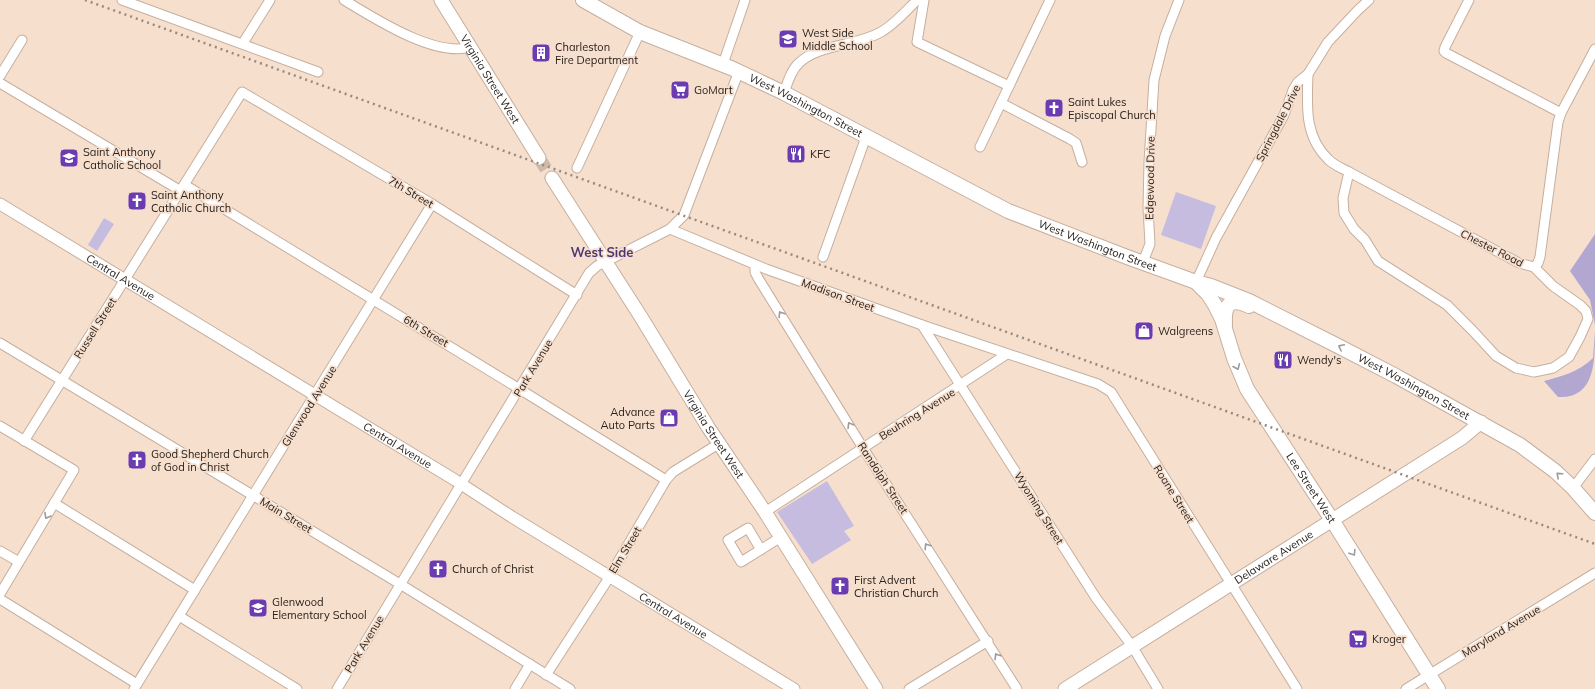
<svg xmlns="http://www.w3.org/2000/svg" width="1595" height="689" font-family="Mulish,sans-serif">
<rect width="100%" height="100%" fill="#f7dfce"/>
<!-- green -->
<g fill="#c6bce0">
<path d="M1176 192 1216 206 1201 249 1161 235Z"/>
<path d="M104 218 114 224 97 251 88 245Z"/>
<path d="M827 481 854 526 844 531 851 540 812 564 777 512Z"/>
</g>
<!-- forest -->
<g fill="#b2a7d1">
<path d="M1595 234V325L1590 300 1570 271Z"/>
<path d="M1595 331C1595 362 1595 399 1558 397L1544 381C1562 376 1579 372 1593 358Z"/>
</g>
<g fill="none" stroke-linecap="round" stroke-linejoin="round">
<!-- secondary-tunnel -->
<path stroke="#ceb9aa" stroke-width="13" stroke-dasharray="13 6" stroke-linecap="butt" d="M539 158 552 178"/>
<!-- minor casing -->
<g stroke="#c5af9e" stroke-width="11">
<g id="minor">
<path d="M122 0 318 72"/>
<path d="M344 0C374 18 435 58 471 47"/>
<path d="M924 0 917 42 1009 86"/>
<path d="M1469 0 1445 47 1444 51 1446 53 1561 113"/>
<path d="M243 43 270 0"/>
<path d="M723 64 745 0"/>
<path d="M1308 74C1307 105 1304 136 1328 159 1333 165 1342 168 1349 172L1519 263 1534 267 1538 263 1540 257 1558 122 1561 113 1595 49"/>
<path d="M0 76 22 40"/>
<path d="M0 83 181 191"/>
<path d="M784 93C787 84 791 70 799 63 819 44 857 46 881 32 895 24 906 11 917 0"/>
<path d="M1001 103 1070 139 1076 143 1082 162"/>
<path d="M980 147 1050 0"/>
<path d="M577 168 640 32"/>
<path d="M1349 172 1343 198 1344 213 1354 229 1365 240 1378 261 1447 305 1473 331 1496 356 1516 368 1534 372 1553 368 1569 357 1580 337 1588 319 1586 311 1580 305 1553 286 1534 267"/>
<path d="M185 185 513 385 666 480"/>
<path d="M670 229 766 269 922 325 1098 384 1111 392 1297 689"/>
<path d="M823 257 866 137"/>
<path d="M1143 262 1150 244 1148 208 1149 162 1154 80 1165 36 1179 0"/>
<path d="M755 265V272L758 278 863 448 1017 689"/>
<path d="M1196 282 1216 238 1284 115 1293 90 1298 82 1308 74 1328 42 1358 10 1369 0"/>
<path d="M922 325 1096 598 1132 646 1158 689"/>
<path d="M0 343 400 584 570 689"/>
<path d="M0 426 74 470 0 594"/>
<path d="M24 441 242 92 432 204 577 295"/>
<path d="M1573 488 1595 459"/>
<path d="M54 503 195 590"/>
<path d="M765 512 1007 354"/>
<path d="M761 550 748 528 728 540 741 562 781 537"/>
<path d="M0 551 19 562"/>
<path d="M0 599 137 684"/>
<path d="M179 616 297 689"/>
<path d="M546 675 605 584 666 480 673 472 720 443"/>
<path d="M134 689 432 204"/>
<path d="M337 689 589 273 597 266 670 229 684 215 739 71"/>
<path d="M515 689 530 664"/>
<path d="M909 689 988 641"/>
<path d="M1406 689 1595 573"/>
</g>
</g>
<!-- tertiary casing -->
<g stroke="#c5af9e" stroke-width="13">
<g id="tertiary">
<path id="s1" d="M0 204 455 480 512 517 794 689"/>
</g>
</g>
<!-- secondary casing -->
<g stroke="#c5af9e" stroke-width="15">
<g id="secondary">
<path id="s2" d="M441 0 539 158"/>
<path id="s3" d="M552 178 641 317 708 427 765 512 876 689"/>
<path id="s4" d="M1065 689 1462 438 1481 422"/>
</g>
</g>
<!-- primary casing -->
<g stroke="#c5af9e" stroke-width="16">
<g id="primary">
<path id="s5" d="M583 0 640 32 731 68 784 93 1008 211 1127 257 1196 282 1211 286 1249 301 1338 346 1396 376 1520 445 1555 471 1573 488 1595 513"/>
<path id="s6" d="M1196 282 1208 294 1215 305 1222 319 1234 358 1247 389 1332 520 1438 689"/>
<path d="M1225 325C1224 305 1229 297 1249 306"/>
</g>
</g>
<!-- minor -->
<use href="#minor" stroke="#fff" stroke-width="9"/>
<!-- tertiary -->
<use href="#tertiary" stroke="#fff" stroke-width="11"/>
<!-- secondary -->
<use href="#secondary" stroke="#fff" stroke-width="13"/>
<!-- primary -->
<use href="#primary" stroke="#fff" stroke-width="14"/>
<!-- rail -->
<path stroke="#9a897d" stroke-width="2.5" stroke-dasharray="2 4" stroke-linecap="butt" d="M85 0 1595 544"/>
</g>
<!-- one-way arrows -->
<defs><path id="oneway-chevron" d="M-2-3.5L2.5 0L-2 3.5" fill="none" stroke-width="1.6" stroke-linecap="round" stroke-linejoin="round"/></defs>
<g stroke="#9f9b98">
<use href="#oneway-chevron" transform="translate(781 314) rotate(-122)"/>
<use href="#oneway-chevron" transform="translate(1341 347) rotate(-153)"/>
<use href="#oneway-chevron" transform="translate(1237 367) rotate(67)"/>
<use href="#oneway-chevron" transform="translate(850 425) rotate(-121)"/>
<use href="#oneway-chevron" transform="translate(1559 475) rotate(-138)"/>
<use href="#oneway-chevron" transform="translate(47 516) rotate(120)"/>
<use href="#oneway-chevron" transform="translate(927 546) rotate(-123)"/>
<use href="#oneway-chevron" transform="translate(1353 553) rotate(58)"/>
<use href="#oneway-chevron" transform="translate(997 656) rotate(-122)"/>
</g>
<!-- icons -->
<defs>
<g id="school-square" transform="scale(1)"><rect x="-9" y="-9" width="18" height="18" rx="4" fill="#6b3bb2" stroke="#f7dfce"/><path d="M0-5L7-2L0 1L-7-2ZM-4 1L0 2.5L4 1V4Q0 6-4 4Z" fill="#fff"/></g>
<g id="building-square" transform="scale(1)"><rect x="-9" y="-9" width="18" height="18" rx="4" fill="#6b3bb2" stroke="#f7dfce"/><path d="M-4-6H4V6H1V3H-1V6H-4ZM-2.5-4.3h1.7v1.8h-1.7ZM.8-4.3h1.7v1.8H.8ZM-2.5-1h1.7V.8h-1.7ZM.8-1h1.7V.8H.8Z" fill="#fff"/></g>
<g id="supermarket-square" transform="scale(1)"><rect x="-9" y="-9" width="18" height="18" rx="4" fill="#6b3bb2" stroke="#f7dfce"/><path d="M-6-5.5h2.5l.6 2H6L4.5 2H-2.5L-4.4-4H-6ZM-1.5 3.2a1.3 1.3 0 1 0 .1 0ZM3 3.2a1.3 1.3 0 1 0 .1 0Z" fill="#fff"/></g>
<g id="church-square" transform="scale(1)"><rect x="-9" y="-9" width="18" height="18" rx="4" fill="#6b3bb2" stroke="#f7dfce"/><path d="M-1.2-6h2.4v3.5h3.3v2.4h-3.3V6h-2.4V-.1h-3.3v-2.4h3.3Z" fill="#fff"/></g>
<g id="restaurant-square" transform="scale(1)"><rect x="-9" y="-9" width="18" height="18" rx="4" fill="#6b3bb2" stroke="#f7dfce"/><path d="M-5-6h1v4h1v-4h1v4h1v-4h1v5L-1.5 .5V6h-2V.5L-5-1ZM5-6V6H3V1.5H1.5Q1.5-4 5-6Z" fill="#fff"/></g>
<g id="shop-square" transform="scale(1)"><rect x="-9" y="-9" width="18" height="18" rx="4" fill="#6b3bb2" stroke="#f7dfce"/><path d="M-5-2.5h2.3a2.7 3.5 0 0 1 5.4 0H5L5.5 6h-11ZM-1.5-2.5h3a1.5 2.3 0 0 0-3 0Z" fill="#fff"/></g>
</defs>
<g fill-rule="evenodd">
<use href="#school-square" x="788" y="39"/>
<use href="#building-square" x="541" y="53"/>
<use href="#supermarket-square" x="680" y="90"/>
<use href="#church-square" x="1054" y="108"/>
<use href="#restaurant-square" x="796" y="154"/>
<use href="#school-square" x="69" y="158"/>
<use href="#church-square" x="137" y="201"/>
<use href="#shop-square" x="1144" y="331"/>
<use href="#restaurant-square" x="1283" y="360"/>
<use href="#shop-square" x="669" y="418"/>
<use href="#church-square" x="137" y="460"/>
<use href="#church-square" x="438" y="569"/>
<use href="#church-square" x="840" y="586"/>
<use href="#school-square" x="258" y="608"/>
<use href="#supermarket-square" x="1358" y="639"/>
</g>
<g text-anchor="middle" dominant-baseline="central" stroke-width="3.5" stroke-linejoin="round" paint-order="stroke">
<!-- poi labels -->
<g font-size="11" fill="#29211b" stroke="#f7dfce" text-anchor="start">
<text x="802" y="33">West Side<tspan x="802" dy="13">Middle School</tspan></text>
<text x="555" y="47">Charleston<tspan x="555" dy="13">Fire Department</tspan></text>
<text x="694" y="90">GoMart</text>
<text x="1068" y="102">Saint Lukes<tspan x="1068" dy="13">Episcopal Church</tspan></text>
<text x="83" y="152">Saint Anthony<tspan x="83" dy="13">Catholic School</tspan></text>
<text x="810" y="154">KFC</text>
<text x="151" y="195">Saint Anthony<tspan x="151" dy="13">Catholic Church</tspan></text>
<text x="1158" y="331">Walgreens</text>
<text x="1297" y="360">Wendy's</text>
<text x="655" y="412" text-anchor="end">Advance<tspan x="655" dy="13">Auto Parts</tspan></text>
<text x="151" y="454">Good Shepherd Church<tspan x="151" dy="13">of God in Christ</tspan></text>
<text x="452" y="569">Church of Christ</text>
<text x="854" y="580">First Advent<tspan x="854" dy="13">Christian Church</tspan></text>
<text x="272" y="602">Glenwood<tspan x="272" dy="13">Elementary School</tspan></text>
<text x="1372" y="639">Kroger</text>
</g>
<!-- street labels -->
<g font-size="11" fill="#29211b" stroke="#f7dfce">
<text stroke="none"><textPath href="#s2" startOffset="93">Virginia Street West</textPath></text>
<text stroke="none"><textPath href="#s5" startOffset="247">West Washington Street</textPath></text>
<text transform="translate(1278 123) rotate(-63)">Springdale Drive</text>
<text transform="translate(1150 178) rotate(-89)">Edgewood Drive</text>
<text transform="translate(411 192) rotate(31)">7th Street</text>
<text stroke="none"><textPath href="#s5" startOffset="571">West Washington Street</textPath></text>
<text transform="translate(1492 248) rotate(27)">Chester Road</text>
<text stroke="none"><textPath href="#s1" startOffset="141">Central Avenue</textPath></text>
<text transform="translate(838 295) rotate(20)">Madison Street</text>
<text transform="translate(95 328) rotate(-58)">Russell Street</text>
<text transform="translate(426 331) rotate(31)">6th Street</text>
<text transform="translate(533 368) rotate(-59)">Park Avenue</text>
<text stroke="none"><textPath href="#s5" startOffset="918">West Washington Street</textPath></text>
<text transform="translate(309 406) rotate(-58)">Glenwood Avenue</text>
<text transform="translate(917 414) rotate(-32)">Beuhring Avenue</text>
<text stroke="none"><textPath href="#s3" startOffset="303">Virginia Street West</textPath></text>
<text stroke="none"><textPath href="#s1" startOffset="465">Central Avenue</textPath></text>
<text transform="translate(883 478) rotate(57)">Randolph Street</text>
<text stroke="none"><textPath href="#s6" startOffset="238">Lee Street West</textPath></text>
<text transform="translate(1174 494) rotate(58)">Roane Street</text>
<text transform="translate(1039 508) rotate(58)">Wyoming Street</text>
<text transform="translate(286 515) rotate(31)">Main Street</text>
<text transform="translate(625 550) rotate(-59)">Elm Street</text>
<text stroke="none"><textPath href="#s4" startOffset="247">Delaware Avenue</textPath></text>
<text stroke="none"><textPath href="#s1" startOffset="789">Central Avenue</textPath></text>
<text transform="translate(1501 631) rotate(-31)">Maryland Avenue</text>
<text transform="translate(364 644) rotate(-59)">Park Avenue</text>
</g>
<!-- quarter labels -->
<g font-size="13" font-weight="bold" fill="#4a3672" stroke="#f7dfce">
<text x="602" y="252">West Side</text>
</g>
</g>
</svg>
